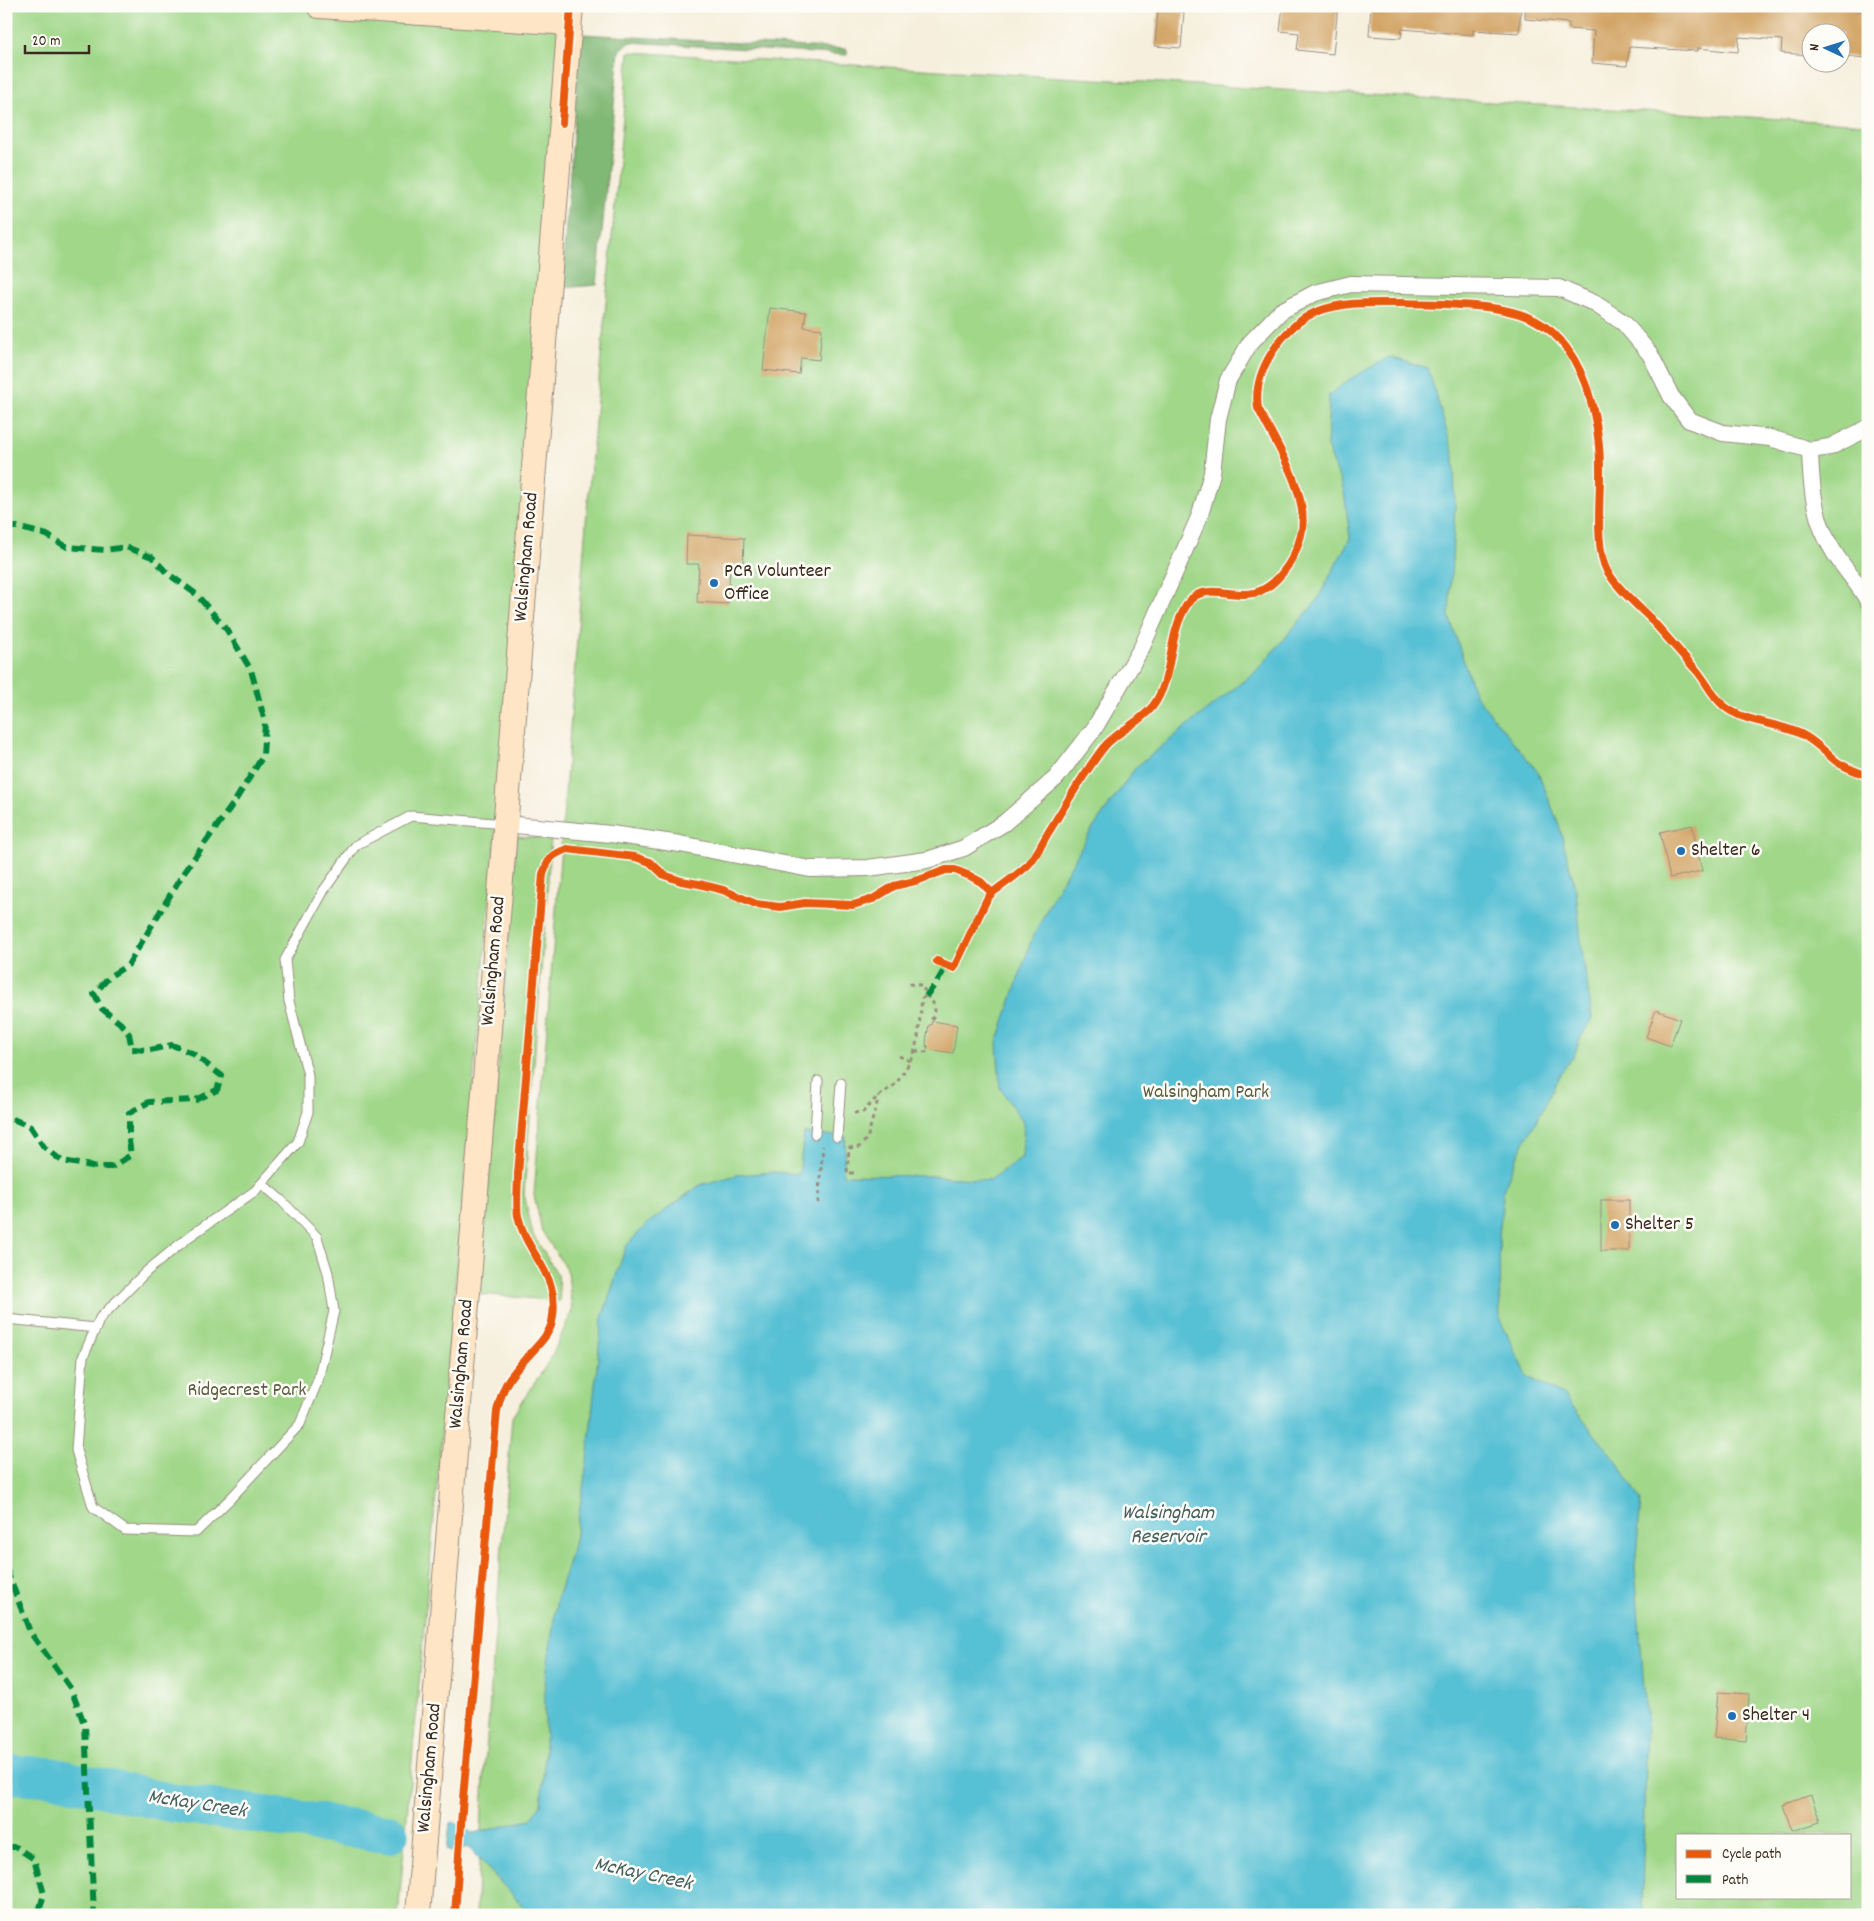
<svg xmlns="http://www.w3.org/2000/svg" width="1874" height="1921" font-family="Dekko,sans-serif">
<rect width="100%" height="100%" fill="#fdfcf7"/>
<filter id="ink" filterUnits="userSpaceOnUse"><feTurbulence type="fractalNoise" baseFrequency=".02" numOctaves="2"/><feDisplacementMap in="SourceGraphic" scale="10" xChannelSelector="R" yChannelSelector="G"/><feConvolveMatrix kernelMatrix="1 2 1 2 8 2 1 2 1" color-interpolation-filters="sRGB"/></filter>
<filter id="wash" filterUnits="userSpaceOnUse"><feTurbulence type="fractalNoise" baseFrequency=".0096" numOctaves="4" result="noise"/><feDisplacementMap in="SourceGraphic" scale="20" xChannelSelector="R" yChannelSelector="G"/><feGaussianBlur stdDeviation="1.12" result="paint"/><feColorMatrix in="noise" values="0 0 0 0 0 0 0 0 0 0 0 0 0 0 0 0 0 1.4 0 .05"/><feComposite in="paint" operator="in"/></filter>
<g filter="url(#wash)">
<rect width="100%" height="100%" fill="#f6efdd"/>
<!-- green -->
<g fill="#a0d789" stroke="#6e8054" fill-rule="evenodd">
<path d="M6 6H220L569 23 398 1915H6Z"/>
<path d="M629 52 1868 124V1915H476L484 1777 512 1417 551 1358 572 1311 568 1272 542 1231 534 1195 587 510ZM1678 1835H1850V1897H1678Z"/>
<path d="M517 836 551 839 524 1194 533 1235 558 1275 560 1301 480 1294Z"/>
</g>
<!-- forest -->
<path fill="#80b875" stroke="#5e714a" d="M581 34 845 49H847V55L630 42 619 51 597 285 561 288Z"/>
<!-- water -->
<path fill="#57c0d4" stroke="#497579" d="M1389 357 1428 368 1454 456 1455 505 1449 616 1475 695 1538 772 1559 825 1576 891 1582 950 1592 1019 1581 1037 1574 1056 1561 1072 1541 1113 1520 1150 1504 1188 1499 1235 1500 1320 1528 1377 1564 1396 1620 1466 1641 1501 1635 1567 1646 1715 1642 1905 1646 1915H531L468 1847 451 1852 447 1850 450 1823 453 1822 472 1833C492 1830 511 1823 531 1820L541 1804 545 1755V1684L557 1598 574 1545 587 1462 602 1318 626 1246 648 1223 700 1185 737 1175 773 1172 799 1174 804 1133 846 1137 843 1175 930 1176 990 1180 1022 1157 1024 1124 1000 1088 997 1043 1031 941 1055 893 1091 831 1136 767 1257 670 1316 602 1350 538 1344 491 1327 446 1329 395 1350 379Z"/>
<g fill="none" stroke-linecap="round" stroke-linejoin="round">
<!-- river -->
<path stroke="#57c0d4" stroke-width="39" d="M6 1774 53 1777 172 1803 299 1820 389 1834"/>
</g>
<g id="blocks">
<!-- building -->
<g fill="#d3a668">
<path d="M1283 6H1338L1333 54 1297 50 1299 33 1280 31Z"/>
<path d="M1371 6H1521L1519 33 1473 30V35L1402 29 1401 38 1369 36Z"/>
<path d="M1525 6H1854L1853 11H1868V58L1842 56V32H1812V55L1781 53 1782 40 1739 37 1738 52 1698 48V51L1629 47 1627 66 1592 63 1594 31 1569 29V23L1525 19Z"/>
<path d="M1158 10 1184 12 1181 48 1155 46Z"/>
<path d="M770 308 806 312 804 327 822 329 819 360 801 358 799 374 763 370Z"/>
<path d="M687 535 744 538 743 564H730L728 604 697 602 699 564H686Z"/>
<path d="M1692 825 1702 871 1670 878 1660 832Z"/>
<path d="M1656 1010 1680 1019 1670 1046 1646 1037Z"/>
<path d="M932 1021 957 1025 953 1053 927 1049 928 1046 926 1045 927 1035 929 1025H931Z"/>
<rect x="1601" y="1200" width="28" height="51"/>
<path d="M1718 1692 1749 1694 1746 1741 1714 1738Z"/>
<path d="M1811 1795 1820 1822 1792 1831 1783 1805Z"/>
</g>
</g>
</g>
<g filter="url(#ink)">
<use href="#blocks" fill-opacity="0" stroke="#988c7e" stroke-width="1"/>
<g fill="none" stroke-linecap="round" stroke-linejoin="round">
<!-- lane casing -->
<g stroke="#988c7e" stroke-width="11">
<g id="lane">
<path d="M815 1134 818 1081"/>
<path d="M837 1137 841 1083"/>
<path d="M262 1184 281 1200 317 1237 328 1273 334 1311 318 1380 300 1424 230 1499 196 1532 125 1530 93 1507 76 1450 83 1357 100 1318 147 1271 190 1236 255 1191 298 1142 308 1112V1075L289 1001 285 960 324 890 356 845 411 816 505 824"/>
<path d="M6 1319 96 1328"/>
</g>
</g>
<!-- street casing -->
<g stroke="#988c7e" stroke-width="18">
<g id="street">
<path d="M1810 450C1811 488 1814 522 1835 554 1845 570 1859 584 1868 601"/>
<path d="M505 824 611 834 680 844 810 869 868 868 927 860 964 848 1004 823 1056 778 1094 729 1142 647 1200 515 1212 473 1218 419 1228 380 1250 343 1281 311 1315 293 1351 284 1559 288 1594 303 1624 323 1650 354 1671 396 1689 420 1723 433 1770 438 1810 450 1830 447 1868 428"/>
</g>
</g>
<!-- secondary casing -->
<g stroke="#988c7e" stroke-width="26">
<g id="secondary">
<path d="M319 6 569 23"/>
<path d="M418 1915 571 6"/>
</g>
</g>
<!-- path -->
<g stroke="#988c7e" stroke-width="3" stroke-dasharray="4 4" stroke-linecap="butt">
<path d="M909 984 921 985 925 991 926 996C935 1001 938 1012 931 1020V1023"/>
<path d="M915 1051 926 1052 927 1047H928"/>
<path d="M899 1056 910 1061"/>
<path d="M854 1113 863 1112 878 1096 896 1084 913 1057 918 1037 922 998 926 996"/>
<path d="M854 1173H847L849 1148 859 1147 867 1139 879 1096"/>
<path d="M818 1203 823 1146"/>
</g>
<!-- lane -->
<use href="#lane" stroke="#fff" stroke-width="9"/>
<!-- street -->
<use href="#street" stroke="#fff" stroke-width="16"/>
<!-- secondary -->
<use href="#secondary" stroke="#fde5c5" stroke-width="24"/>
<!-- quiet -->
<g stroke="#00873e" stroke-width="6" stroke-dasharray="12 6" stroke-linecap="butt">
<path d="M6 527H17L47 535 67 547 105 550 126 547 152 557 167 573 196 594 227 630 251 670 265 722 263 756 233 804 184 872 128 965 110 976 94 994 102 1009 120 1023 129 1034 132 1049 150 1050 172 1045 192 1053 222 1076 217 1090 196 1100 149 1102 129 1113V1141L131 1155 112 1167H98L62 1161 44 1147 31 1127 6 1116"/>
<path d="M926 996 937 982 947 965"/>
<path d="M6 1568 30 1632 71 1689 85 1726 94 1915"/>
<path d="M6 1847H16L34 1859 44 1894 38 1915"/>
</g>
<!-- cycleway casing -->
<g stroke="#fdfcf7" stroke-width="11">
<g id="cycleway">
<path d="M562 123 571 6"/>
<path d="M937 961 954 968 987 899 992 893"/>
<path d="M455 1915 462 1810 497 1411C501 1395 505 1382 516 1370 526 1356 549 1338 552 1322 562 1274 527 1257 518 1216 516 1203 518 1187 518 1174L543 874C549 858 551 855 567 849L635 857 650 862 664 875 681 881 699 884 723 890 756 904 780 907 805 903 853 905 873 899 894 886 919 880 946 870H955L970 876 981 882 992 893C1004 884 1017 875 1028 865 1036 857 1042 843 1048 833 1066 804 1083 774 1104 747 1117 731 1140 723 1153 706 1175 676 1166 636 1188 603 1200 584 1227 595 1245 594 1274 594 1295 560 1301 535 1311 496 1275 442 1258 408 1252 372 1283 326 1316 312 1345 301 1372 303 1402 303 1421 304 1440 303 1459 305 1482 306 1504 308 1525 316 1584 337 1601 421 1600 476 1600 501 1595 549 1607 571 1618 589 1634 602 1649 617 1665 635 1681 653 1697 671 1708 684 1715 702 1731 711 1753 724 1781 723 1803 735 1816 742 1826 753 1837 762 1846 768 1858 772 1868 776"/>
</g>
</g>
<!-- cycleway -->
<use href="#cycleway" stroke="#e8590c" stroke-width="8"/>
</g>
</g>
<!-- markers -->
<g fill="#1f6fb2" stroke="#fdfcf7" stroke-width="2">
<circle cx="714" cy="583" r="5"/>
<circle cx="1681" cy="851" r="5"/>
<circle cx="1615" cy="1225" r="5"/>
<circle cx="1732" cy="1716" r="5"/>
</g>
<g text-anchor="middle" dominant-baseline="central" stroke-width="5" stroke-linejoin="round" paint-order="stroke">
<!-- street labels -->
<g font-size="20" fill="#3b2a1e" stroke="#fdfcf7">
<text transform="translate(527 557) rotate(-85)">Walsingham Road</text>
<text transform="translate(494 961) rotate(-85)">Walsingham Road</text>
<text transform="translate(462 1364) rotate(-85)">Walsingham Road</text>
<text transform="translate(430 1768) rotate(-85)">Walsingham Road</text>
</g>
<!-- poi labels -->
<g font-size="20" fill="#3b2a1e" stroke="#fdfcf7" text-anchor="start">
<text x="724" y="572">PCR Volunteer<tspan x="724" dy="23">Office</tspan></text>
<text x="1691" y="851">Shelter 6</text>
<text x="1625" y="1225">Shelter 5</text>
<text x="1742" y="1716">Shelter 4</text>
</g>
<!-- park labels -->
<g font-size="20" fill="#595e3e" stroke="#fdfcf7">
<text x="1206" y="1093">Walsingham Park</text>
<text x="247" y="1391">Ridgecrest Park</text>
</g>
<!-- water labels -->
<g font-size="21" font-style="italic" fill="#455e5e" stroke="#fdfcf7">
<text x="1168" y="1514">Walsingham<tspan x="1168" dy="24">Reservoir</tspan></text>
<text transform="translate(197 1805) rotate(9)">McKay Creek</text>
<text transform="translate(643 1875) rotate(12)">McKay Creek</text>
</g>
</g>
<!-- margin -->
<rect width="1874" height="1921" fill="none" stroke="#fdfcf7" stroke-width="25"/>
<!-- legend -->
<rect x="1676" y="1834" width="175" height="65" fill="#fdfcf7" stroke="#afa8a0"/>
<rect x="1686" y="1850" width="25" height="8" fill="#e8590c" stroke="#afa8a0"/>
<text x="1722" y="1858" font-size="15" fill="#3b2a1e">Cycle path</text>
<rect x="1686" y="1875" width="25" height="8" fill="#00873e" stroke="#afa8a0"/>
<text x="1722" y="1884" font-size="15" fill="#3b2a1e">Path</text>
<!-- north arrow -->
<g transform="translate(1826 48) rotate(274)"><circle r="24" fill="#fdfcf7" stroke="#afa8a0"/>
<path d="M0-4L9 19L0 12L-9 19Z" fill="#1f6fb2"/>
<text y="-8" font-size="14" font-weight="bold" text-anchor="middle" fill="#3b2a1e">N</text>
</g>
<!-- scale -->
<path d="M25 45v8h64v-8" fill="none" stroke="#3b2a1e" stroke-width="2.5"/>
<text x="32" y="45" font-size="15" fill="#3b2a1e" stroke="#fdfcf7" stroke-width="4" paint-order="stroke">20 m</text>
</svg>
